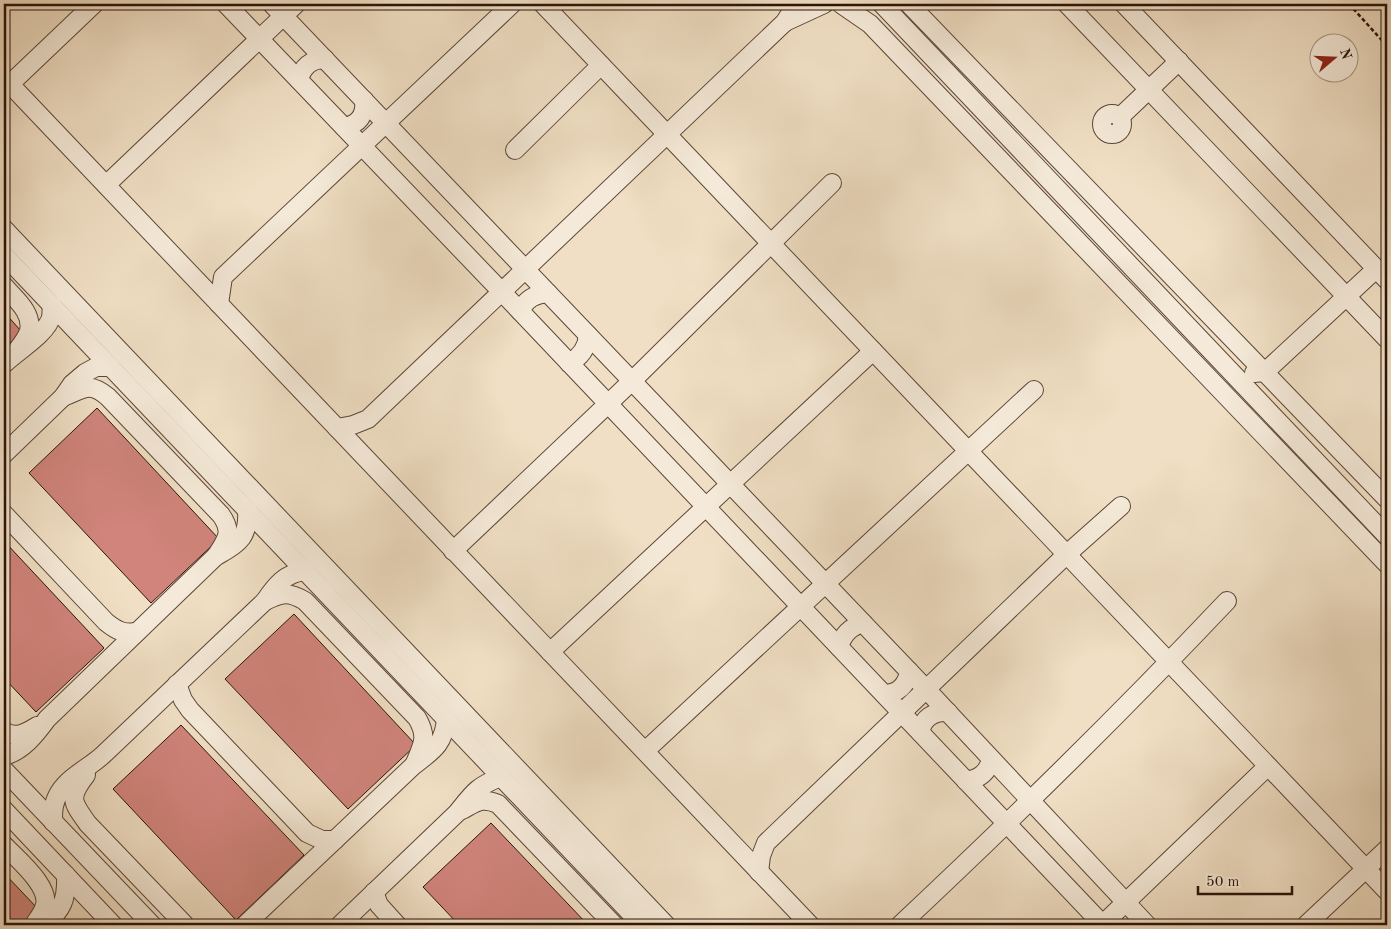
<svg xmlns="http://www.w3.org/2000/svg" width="1391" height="929" font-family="'Old Standard TT',serif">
<rect width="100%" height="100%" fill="#f0dfc4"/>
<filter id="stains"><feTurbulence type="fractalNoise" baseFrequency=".004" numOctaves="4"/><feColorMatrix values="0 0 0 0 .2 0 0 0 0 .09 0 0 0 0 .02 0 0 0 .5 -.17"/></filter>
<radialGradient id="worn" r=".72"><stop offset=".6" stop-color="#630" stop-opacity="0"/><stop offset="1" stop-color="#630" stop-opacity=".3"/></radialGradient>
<!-- building -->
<g fill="#d0847b" stroke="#2b130a">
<path d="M4 312 22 332 4 349Z"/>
<path d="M97 408 219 539 151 603 29 473Z"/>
<path d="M4 541 104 648 36 712 4 678Z"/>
<path d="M294 614 416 745 348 809 225 679Z"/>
<path d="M181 725 304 855 236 920 113 789Z"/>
<path d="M491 823 588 925H459L423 887Z"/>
<path d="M4 873 39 910 22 925H4Z"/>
</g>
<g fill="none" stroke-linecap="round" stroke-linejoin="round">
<!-- minor casing -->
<g stroke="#5c4638" stroke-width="20">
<g id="minor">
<path d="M226 4 520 311 1103 925"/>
<path d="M272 4 926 689 1147 925"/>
<path d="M543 4 1387 891"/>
<path d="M841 4 870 24 1387 564"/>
<path d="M882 4 1387 536"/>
<path d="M909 4 1387 499"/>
<path d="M1067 4 1387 339"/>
<path d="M1124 4 1387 280"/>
<path d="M785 22 824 4"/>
<path d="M4 78 810 925"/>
<path d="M299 80C302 67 311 59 325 59"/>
<path d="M10 84 94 4"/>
<circle cx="1112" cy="124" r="10"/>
<path d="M1120 117 1179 61"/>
<path d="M344 127C358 125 366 115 364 100"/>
<path d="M515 150 601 65"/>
<path d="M106 185 296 4"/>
<path d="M4 229 666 925"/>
<path d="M4 255 642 925"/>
<path d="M4 286C15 299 33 312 29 331 27 337 22 344 18 349"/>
<path d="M219 304 223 277 512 4"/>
<path d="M520 311C526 299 535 294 548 293"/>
<path d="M569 363C581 357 587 348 588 335"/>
<path d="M4 364C16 352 48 333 51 317 52 313 51 309 52 305"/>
<path d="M1254 373 1265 372 1376 269"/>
<path d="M63 397C84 389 89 381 108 397L221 515C233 532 227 539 216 556"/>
<path d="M337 428 353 425 368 419 785 22 796 4"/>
<path d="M4 454 63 397 72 384 85 373 96 367H111"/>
<path d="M4 514 106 622C117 631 124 634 137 632"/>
<path d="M453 551 632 381 832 183"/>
<path d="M265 601C282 593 288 591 305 601L417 718C428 737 423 744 415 763"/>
<path d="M839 647C843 634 850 627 863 623"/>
<path d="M550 652 873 351"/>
<path d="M177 684 183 700 190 710 307 833 322 840H335"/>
<path d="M884 694C898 694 907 685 909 671"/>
<path d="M4 731C15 739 26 733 37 726"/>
<path d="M920 732C923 718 933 711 948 712"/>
<path d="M645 751 1034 390"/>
<path d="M4 756C23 751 36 734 47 719L215 557C238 543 249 539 247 510"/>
<path d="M4 770 152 925"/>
<path d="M86 775C68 798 72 802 88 824L185 925"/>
<path d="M966 781C980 779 988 772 991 759"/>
<path d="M4 810 113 925"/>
<path d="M462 810C477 802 482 797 498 804L614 925"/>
<path d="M53 822C53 811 53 803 59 793 69 776 91 767 105 753 158 703 211 652 265 601 275 586 285 573 305 571"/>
<path d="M4 845C17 859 53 888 44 908 42 914 37 920 34 925"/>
<path d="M759 872 761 856 766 843 1067 554 1121 506"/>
<path d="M374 892 379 905 397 925"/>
<path d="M42 925C63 912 67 898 66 875"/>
<path d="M245 925 413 766C432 751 444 745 446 719"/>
<path d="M340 925 457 813C473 793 477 786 501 777"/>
<path d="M900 925C1012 820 1121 713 1227 601"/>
<path d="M1102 925 1268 766"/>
<path d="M1306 925 1387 849"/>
</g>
</g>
<!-- path -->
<path stroke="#2b130a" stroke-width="2.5" stroke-dasharray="4 2.5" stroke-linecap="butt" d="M1349 4 1387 46"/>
<!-- minor -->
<use href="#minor" stroke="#f5ead9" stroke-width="18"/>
</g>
<!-- margin -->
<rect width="1391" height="929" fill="none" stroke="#f0dfc4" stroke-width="20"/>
<rect x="5" y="5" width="1381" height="919" fill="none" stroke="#2b130a" stroke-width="2.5"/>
<rect x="10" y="10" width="1371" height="909" fill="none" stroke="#2b130a"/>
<!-- north arrow -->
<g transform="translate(1334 58) rotate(71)"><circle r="24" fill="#f5ead9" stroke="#a49486"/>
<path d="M0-4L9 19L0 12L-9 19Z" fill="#8f2418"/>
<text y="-8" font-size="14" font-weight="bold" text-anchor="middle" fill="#2b130a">N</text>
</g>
<!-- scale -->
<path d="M1198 886v8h94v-8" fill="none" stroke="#2b130a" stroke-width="2.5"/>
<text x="1206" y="886" font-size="15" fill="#2b130a" stroke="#f5ead9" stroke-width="4" paint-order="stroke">50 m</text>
<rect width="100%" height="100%" filter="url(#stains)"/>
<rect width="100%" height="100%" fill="url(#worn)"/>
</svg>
